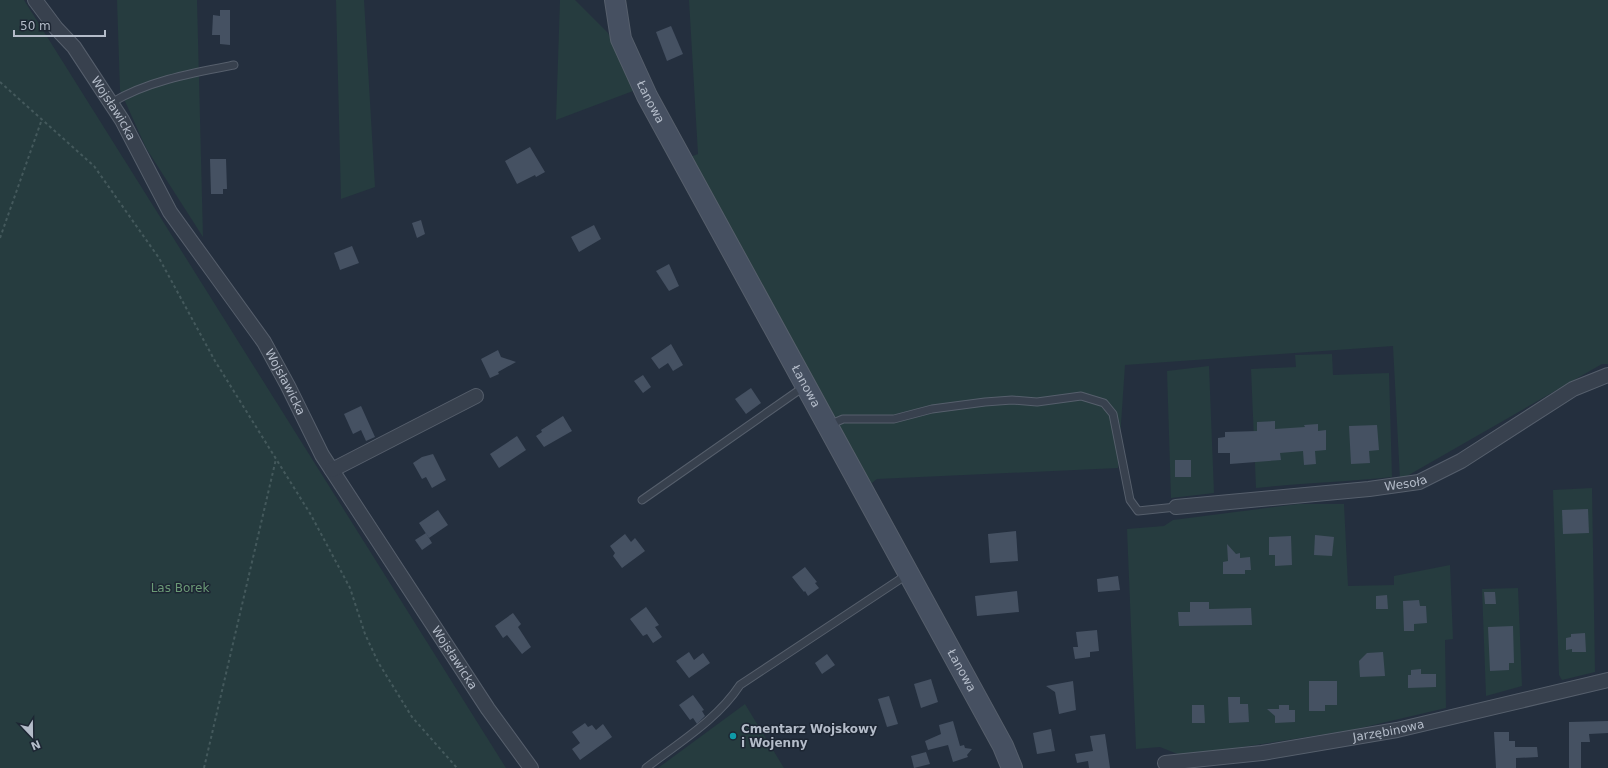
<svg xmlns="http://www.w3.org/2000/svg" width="1608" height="768" font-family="'DejaVu Sans',sans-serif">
<rect width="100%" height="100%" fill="#242f3e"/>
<!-- green -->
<g fill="#263c3f">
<path d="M0 0H24L506 768H0Z"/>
<path d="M117 0H197L203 237 146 148 120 90Z"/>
<path d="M336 0H364L375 187 341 199Z"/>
<path d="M560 0H575L608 33 633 91 556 120Z"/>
<path d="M689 0H1608V364H1602L1400 480 1393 346 1125 365 1118 468 877 479 868 486 690 157 698 154Z"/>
<path d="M1332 354 1333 375 1389 373 1392 477C1347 482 1301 483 1256 488L1251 369 1296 367 1295 355Z"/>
<path d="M1209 366 1214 493 1171 498 1167 371Z"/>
<path d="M1592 488 1595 672 1562 680 1559 675 1553 490Z"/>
<path d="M1298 504H1344L1348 586 1394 585V576L1450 565 1453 639 1445 640 1446 708 1352 730 1223 750 1180 755 1160 747 1136 749 1127 529 1164 526 1173 520Z"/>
<path d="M1518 588 1522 686 1486 696 1482 589Z"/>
<path d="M745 704 784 768H658Z"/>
</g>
<!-- building -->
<g fill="#455162">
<path d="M220 10H230V45L220 44V35H212L213 15 220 16Z"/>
<path d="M671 26 683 54 667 61 656 32Z"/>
<path d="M530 147 545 172 536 177 535 175 517 184 505 161Z"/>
<path d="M210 159H226L227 189H223V194H211Z"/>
<path d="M421 220 425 234 417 238 412 223Z"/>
<path d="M594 225 601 239 579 252 571 237Z"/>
<path d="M352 246 359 263 340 270 334 253Z"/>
<path d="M669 264 679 286 669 291 656 271Z"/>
<path d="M671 344 683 365 673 371 668 363 659 369 651 358Z"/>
<path d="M498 350 501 357 516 362 498 372 499 374 490 378 481 359Z"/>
<path d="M643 375 651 387 643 393 634 381Z"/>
<path d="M751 388 761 403 746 414 735 399Z"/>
<path d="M361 406 375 437 366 441 361 430 353 434 344 414Z"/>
<path d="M563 416 572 431 544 447 536 436 542 432 541 430Z"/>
<path d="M1275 421V429L1305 427 1304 425 1318 424V431L1326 430V450L1315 451 1316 464 1304 465 1303 451 1280 453 1281 460 1230 464V453H1218V438L1225 437V432L1257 431V422Z"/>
<path d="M1377 425 1379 450 1369 451 1370 463 1351 464 1349 426Z"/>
<path d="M517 436 526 450 499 468 490 454Z"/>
<path d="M433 454 446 480 432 488 426 477 422 479 413 463 422 457Z"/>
<rect x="1175" y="460" width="16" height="17"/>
<path d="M1588 509 1589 533 1563 534 1562 510Z"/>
<path d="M438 510 448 525 429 538 419 523Z"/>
<path d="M1016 531 1018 561 990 563 988 534Z"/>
<path d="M426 533 432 543 422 550 415 540Z"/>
<path d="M625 534 631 542 635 538 645 551 622 568 613 556 615 553 610 546Z"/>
<path d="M1315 535 1334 537 1332 556 1314 555Z"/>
<path d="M1291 536 1292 565 1275 566V555H1269V537Z"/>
<path d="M1227 544 1236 554 1240 553V558L1250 557 1251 570H1245V574H1223V562L1228 561Z"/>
<path d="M805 567 817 582 815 583 819 588 808 596 805 591 804 592 792 577Z"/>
<path d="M1118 576 1120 590 1098 592 1097 579Z"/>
<path d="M1017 591 1019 612 977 616 975 596Z"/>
<path d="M1484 592H1495L1496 604H1485Z"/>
<path d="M1387 595 1388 609H1376V596Z"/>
<path d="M1419 600 1420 606H1426L1427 623 1414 624V631H1404L1403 601Z"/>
<path d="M1190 602H1209V609L1251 608 1252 625 1179 626 1178 612H1190Z"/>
<path d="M646 607 659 625 655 627 662 637 653 643 647 634 643 636 630 619Z"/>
<path d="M513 613 521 624 518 627 531 647 522 654 507 635 503 638 495 626Z"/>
<path d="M1513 626 1514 663H1509V670L1490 671 1488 627Z"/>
<path d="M1097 630 1099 651 1090 652V657L1075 659 1073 647H1078L1076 632Z"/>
<path d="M1585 633 1586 652H1572V649L1566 650V638L1571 637V634Z"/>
<path d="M689 652 694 660 703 653 710 663 689 678 676 661Z"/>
<path d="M1383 652 1385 676 1360 677 1359 661 1367 653Z"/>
<path d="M827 654 835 665 822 674 815 663Z"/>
<path d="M1421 669V674H1436V687L1408 688V675H1411V670Z"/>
<path d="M931 679 938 702 921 708 914 684Z"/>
<path d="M1073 681 1076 710 1059 714 1055 692 1046 686Z"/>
<path d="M1309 681H1337V705H1325V711H1309Z"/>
<path d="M693 695 704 710 702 711 705 716 697 724 693 718 690 720 679 705Z"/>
<path d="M889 696 898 724 887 727 878 699Z"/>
<path d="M1228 697H1240V704H1248L1249 722 1229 723Z"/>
<path d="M1192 705H1204L1205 723H1192Z"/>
<path d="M1279 705H1289V710H1295V722L1275 723V716L1267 709H1279Z"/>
<path d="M953 721 960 746 964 745 965 748 972 749 967 755 968 757 953 762 948 745 928 750 925 741 941 734 939 725Z"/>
<path d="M1608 721V733L1589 734 1590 742H1581V768H1569V722Z"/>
<path d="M585 723 588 727 592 725 596 730 603 724 612 737 580 760 572 749 580 743 572 732Z"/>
<path d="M1051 729 1055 751 1037 754 1033 733Z"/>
<path d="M1494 732H1509V741H1515V747H1537L1538 757 1516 758V768H1496Z"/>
<path d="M1105 734 1110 768H1089L1088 761 1077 763 1075 754 1093 751 1090 736Z"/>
<path d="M926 752 930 764 914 768 911 756Z"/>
</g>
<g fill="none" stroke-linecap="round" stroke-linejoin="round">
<!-- lane casing -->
<g stroke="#565f6c" stroke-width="9">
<g id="lane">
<path d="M111 103C147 81 192 73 234 65"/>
<path d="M829 425 843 419H894L932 409 985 402 1012 400 1037 402 1081 396 1104 403 1113 414 1130 500 1138 511 1176 507"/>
<path d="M642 500 805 386"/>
<path d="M646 768C678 743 717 720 740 685L908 574"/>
</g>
</g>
<!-- street casing -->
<g stroke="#565f6c" stroke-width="16">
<g id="street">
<path id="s1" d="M35 0 56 28 74 47 122 120 170 212 264 342 288 386 322 455 488 709 531 768"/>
<path d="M332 470 476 396"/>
<path id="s2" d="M1176 507 1369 489 1419 482 1461 461 1573 389 1608 375"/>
<path id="s3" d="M1165 763 1262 753 1397 730 1608 680"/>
</g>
</g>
<!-- secondary casing -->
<g stroke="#565f6c" stroke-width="22">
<g id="secondary">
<path id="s4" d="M615 0 621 39 647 96 1003 746 1012 768"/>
</g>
</g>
<!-- path -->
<g stroke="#44595c" stroke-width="2" stroke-dasharray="3 3" stroke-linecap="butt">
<path d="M0 82 94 166 159 258 215 361 311 515 350 588 365 634 378 662 412 717 457 768"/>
<path d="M0 238 42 119"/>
<path d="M204 768 276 459"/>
</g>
<!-- lane -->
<use href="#lane" stroke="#38414e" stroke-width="7"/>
<!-- street -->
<use href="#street" stroke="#38414e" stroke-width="14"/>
<!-- secondary -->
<use href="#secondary" stroke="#465061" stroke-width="20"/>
</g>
<!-- markers -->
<circle fill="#0f9aa8" stroke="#1d2633" stroke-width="1.5" cx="733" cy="736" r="4"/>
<g text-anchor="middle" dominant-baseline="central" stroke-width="3" stroke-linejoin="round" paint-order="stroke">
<!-- street labels -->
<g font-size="12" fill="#b4bcc9" stroke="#1d2633">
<text stroke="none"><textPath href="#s4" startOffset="109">Łanowa</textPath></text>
<text stroke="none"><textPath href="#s1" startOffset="134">Wojsławicka</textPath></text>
<text stroke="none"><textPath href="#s1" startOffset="458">Wojsławicka</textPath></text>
<text stroke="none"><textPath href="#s4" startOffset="433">Łanowa</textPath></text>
<text stroke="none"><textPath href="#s2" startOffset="231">Wesoła</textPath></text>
<text stroke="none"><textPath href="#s1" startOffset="782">Wojsławicka</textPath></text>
<text stroke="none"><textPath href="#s4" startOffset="757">Łanowa</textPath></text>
<text stroke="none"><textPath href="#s3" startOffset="226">Jarzębinowa</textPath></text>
</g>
<!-- park labels -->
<g font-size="12" fill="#6b9a76" stroke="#1d2633">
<text x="180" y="588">Las Borek</text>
</g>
<!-- poi labels -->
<g font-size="12" font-weight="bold" fill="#b4bcc9" stroke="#1d2633" text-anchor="start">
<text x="741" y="729">Cmentarz Wojskowy<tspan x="741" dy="14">i Wojenny</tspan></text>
</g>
</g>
<!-- north arrow -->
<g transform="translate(32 736) rotate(158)" stroke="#1d2633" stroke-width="3" paint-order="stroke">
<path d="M0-3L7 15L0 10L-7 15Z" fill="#b4bcc9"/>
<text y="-6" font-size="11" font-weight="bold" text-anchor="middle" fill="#b4bcc9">N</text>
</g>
<!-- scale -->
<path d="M14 30v6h91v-6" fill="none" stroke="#b4bcc9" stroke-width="2"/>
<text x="20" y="30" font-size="12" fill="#b4bcc9" stroke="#1d2633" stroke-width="3" paint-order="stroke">50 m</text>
</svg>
